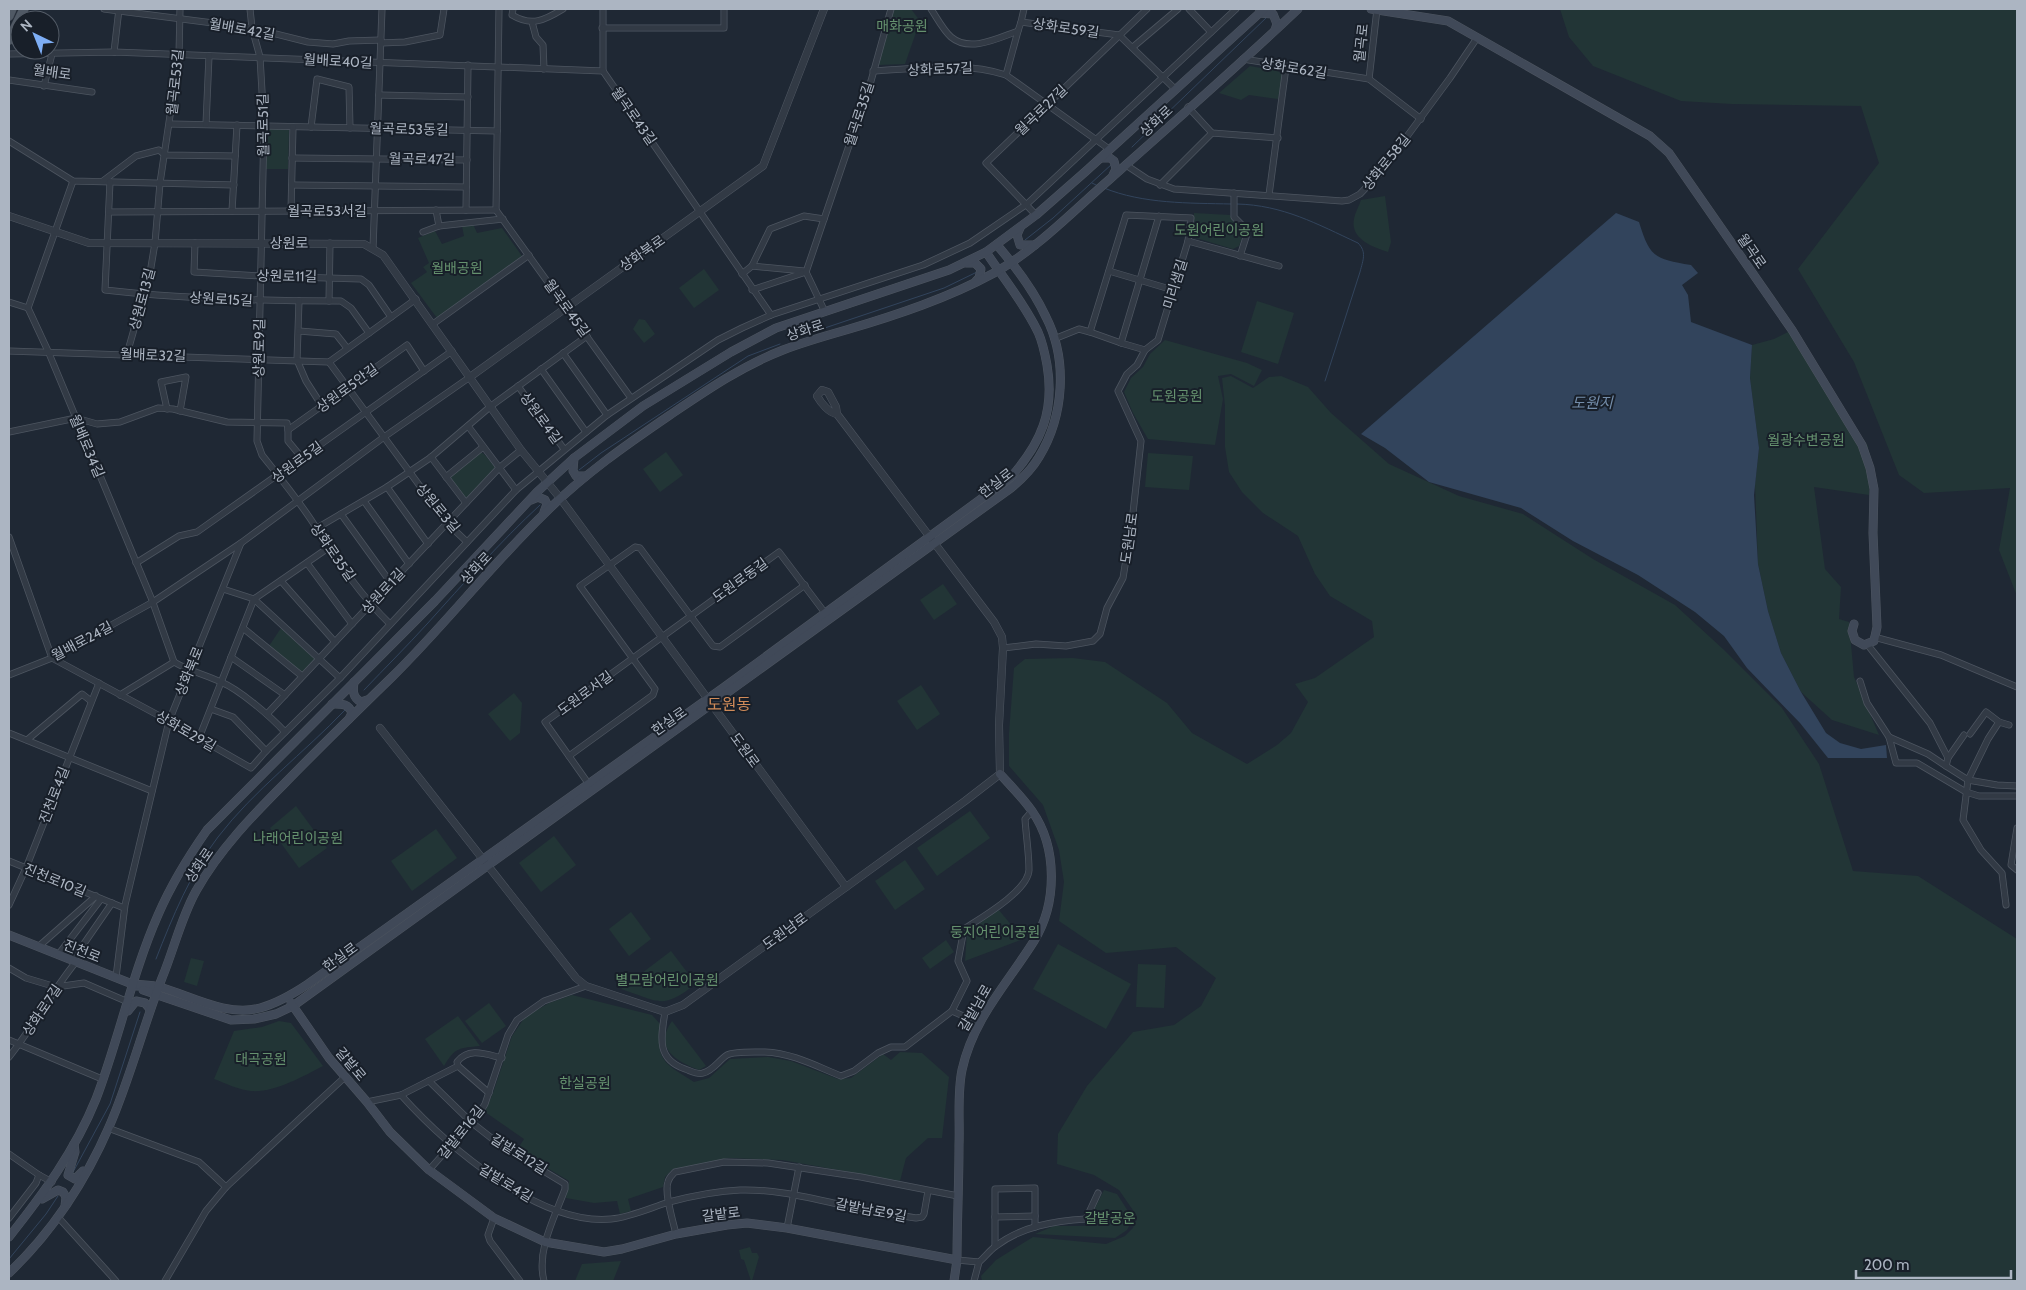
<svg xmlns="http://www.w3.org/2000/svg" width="2026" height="1290" font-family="Cabin,'Noto Sans KR',sans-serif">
<rect width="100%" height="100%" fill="#1f2834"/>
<!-- green -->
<g fill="#223536">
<path d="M891 9H911L920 21 905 64 879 65 875 62Z"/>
<path d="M1560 9H2017V596L1999 550 2010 488 1924 493 1899 475 1854 362 1798 269 1879 163 1861 106 1732 104 1681 101 1593 66 1569 37Z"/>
<path d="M1250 66 1278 71 1283 75 1278 99 1249 95 1241 100 1219 93Z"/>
<path d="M267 129H289L288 169H266Z"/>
<path d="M1385 196 1391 242 1388 252C1373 247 1350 239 1354 219 1355 213 1359 206 1361 200Z"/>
<path d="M1194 213 1230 215 1243 235 1239 246 1233 249 1193 237Z"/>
<path d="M473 224 477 233 502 228 522 256 437 318 411 283 427 272 423 267 429 263 418 238 435 231 442 244 464 236 462 226Z"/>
<path d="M704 269 719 290 694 308 679 288Z"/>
<path d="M1257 301 1294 313 1278 364 1241 352Z"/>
<path d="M639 319 645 320 655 334 644 343 633 329Z"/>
<path d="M1792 330 1825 384 1868 446 1870 468 1869 495 1814 487 1825 569 1841 587 1839 619 1849 622 1854 677 1879 735 1832 720 1801 692 1781 653 1768 611 1758 564 1755 484 1759 448 1750 378 1752 345 1774 339Z"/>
<path d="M1165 340 1247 363 1262 370 1254 386 1231 374 1218 376 1223 399 1215 445 1148 439 1133 413 1124 392 1131 378 1143 367 1150 354Z"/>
<path d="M1231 376 1253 388 1269 377 1281 376 1308 387 1331 413 1389 464 1459 496 1523 514 1593 559 1675 605 1723 649 1782 708 1819 764 1853 871 1918 876 2017 939V1281H982L981 1276 996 1260 1033 1237 1106 1244 1125 1236 1133 1228 1137 1216 1119 1190 1094 1175 1057 1164 1058 1134 1087 1086 1133 1032 1174 1025 1201 1006 1216 978 1176 947 1106 953 1059 921 1064 882 1059 850 1043 805 1009 766V733L1014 668 1025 659 1073 658 1105 662 1167 703 1192 733 1247 764 1277 745 1291 733 1308 702 1295 684 1315 678 1374 637 1372 621 1330 596 1315 574 1298 536 1263 513 1242 492 1229 472 1225 447V406L1222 378Z"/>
<path d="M480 452 484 454 495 467 494 471 468 497H463L449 479 450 475Z"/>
<path d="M666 452 683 475 660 492 643 469Z"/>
<path d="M1148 453 1193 456 1189 490 1145 487Z"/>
<path d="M943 584 957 604 934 620 920 600Z"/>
<path d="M281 628 315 659 302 673 269 646Z"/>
<path d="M921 685 940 714 917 730 897 701Z"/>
<path d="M514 693 522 703 520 733 510 741 488 714Z"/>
<path d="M296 806 327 848 299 868 270 828Z"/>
<path d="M970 811 990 838 937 876 917 848Z"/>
<path d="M436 829 457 858 412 891 391 861Z"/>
<path d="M554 836 576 865 541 892 519 863Z"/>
<path d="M905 860 925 889 895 910 875 881Z"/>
<path d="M998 909 1023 939 965 961 967 933Z"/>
<path d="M631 912 651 939 629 956 609 929Z"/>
<path d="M946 940 954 952 930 969 922 958Z"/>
<path d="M1058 944 1131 984 1106 1029 1033 989Z"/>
<path d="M671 951 696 984C661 1010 661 1002 621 989Z"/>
<path d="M191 958 204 961 197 986 184 982Z"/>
<path d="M1138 964 1166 965 1164 1008 1136 1007Z"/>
<path d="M572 995 652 1015 662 1026C653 1061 668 1065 694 1082L709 1078 730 1059 768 1057 791 1061 838 1079 851 1078 883 1054 891 1060 900 1052 922 1053 949 1077 942 1138H928L906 1158 900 1181 782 1160 729 1158 673 1169 665 1177 663 1187 628 1199 631 1211 620 1214 617 1201 594 1203 566 1198 569 1181 517 1150 524 1139 485 1112 493 1093 512 1036 525 1017 549 1003Z"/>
<path d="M489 1003 506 1026 482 1043 465 1021Z"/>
<path d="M458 1016 480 1046C460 1048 455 1047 444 1066L425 1039Z"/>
<path d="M279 1021 291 1023 323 1066C304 1076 274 1093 251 1091 239 1090 225 1083 214 1079L234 1031 262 1027Z"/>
<path d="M672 1021 706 1066 699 1070C675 1061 653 1047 672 1021Z"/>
<path d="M1104 1190 1117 1194 1133 1219 1127 1230 1115 1238 1035 1234 1054 1226H1086Z"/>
<path d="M750 1247 752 1253H757L759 1257 752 1281H751L744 1260 741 1259 739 1250Z"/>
<path d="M621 1261 613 1281H575L582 1264Z"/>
</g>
<!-- water -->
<path fill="#32445c" d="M1616 213 1639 222C1650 258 1655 259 1691 265L1698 273 1682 285 1688 295 1691 322 1752 345 1750 378 1759 448 1754 495 1758 564 1768 611 1781 653 1801 692 1826 733 1840 743 1861 749 1886 745 1887 758H1828L1800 723 1747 668 1724 636 1695 612 1638 575 1573 541 1521 508 1429 482 1385 448 1361 434Z"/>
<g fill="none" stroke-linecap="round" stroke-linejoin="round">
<!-- stream -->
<g stroke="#32445c" stroke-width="1">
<path d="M1132 147 1267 17"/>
<path d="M1092 183 1098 186"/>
<path d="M1104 188C1143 204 1189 203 1231 204"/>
<path d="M1237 204C1283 205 1317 224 1358 243 1367 252 1363 260 1360 272L1325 381"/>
<path d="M1025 240 1053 218 1112 164"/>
<path d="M789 340 944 288 977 272"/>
<path d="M579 470 601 453 748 356 780 344"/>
<path d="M364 690C385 668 407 646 427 624 464 583 500 542 540 505"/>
<path d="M156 959C172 918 191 872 218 837 254 790 304 753 345 710"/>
<path d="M72 1174 110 1104 140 1012"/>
<path d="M9 1259 46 1214 58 1196"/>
</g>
<!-- minor casing -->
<g stroke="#4d5560" stroke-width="7">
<g id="minor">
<path d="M104 9 252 28 308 42 333 44 349 41 381 40"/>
<path d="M250 9 252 28 260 57 264 126 257 441 262 455C281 479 301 503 317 529 339 563 361 596 390 624"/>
<path d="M499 9 496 210 631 398"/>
<path d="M513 9 512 15C532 27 545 20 563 9"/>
<path d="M603 9V71L771 315"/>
<path d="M931 9C937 18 943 30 951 37 970 53 998 38 1018 31L1021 22 1119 35 1175 89"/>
<path d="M1189 9 1211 32"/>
<path d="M532 22 536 37 543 45 544 69"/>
<path d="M1021 22 1024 9"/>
<path d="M602 28H724V9"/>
<path d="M381 43 405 42 440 35 444 9"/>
<path d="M1133 47 1178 9"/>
<path d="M114 52 119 9"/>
<path d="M9 54 114 52 603 71"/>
<path d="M1243 59 1369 79 1421 119"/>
<path d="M873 71C916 69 964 61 1006 75L1109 149"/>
<path d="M1006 75 1018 31"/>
<path d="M1369 79 1377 9"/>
<path d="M9 80 92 92"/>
<path d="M44 86 52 54"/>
<path d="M379 95 468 97"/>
<path d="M1188 107 1212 133 1278 138"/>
<path d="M170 124 497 131"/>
<path d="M206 124 209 56"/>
<path d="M311 127 317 79 349 87 350 128"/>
<path d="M9 141 73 181 234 185"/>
<path d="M292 158 467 160"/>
<path d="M1126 165 1147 179 1174 189 1342 201 1349 200 1360 194 1380 173 1450 78 1477 38"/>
<path d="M103 181 136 156 159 150 165 155 235 156"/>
<path d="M110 182 105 290C183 299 262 301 341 301L351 308 369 333"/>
<path d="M292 185 466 187"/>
<path d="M1160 185 1212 133"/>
<path d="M1234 193V217L1246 229 1247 234 1240 256"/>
<path d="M1269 195 1286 67"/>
<path d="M436 210 439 226"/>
<path d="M466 210 468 65"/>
<path d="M232 211 237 125"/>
<path d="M291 211 293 127"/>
<path d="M109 212 496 210"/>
<path d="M1036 215 986 163 1147 9"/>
<path d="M423 232 439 226 503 219"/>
<path d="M1188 241 1279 266"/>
<path d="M195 243 194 272 261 276 361 279 369 285 391 317"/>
<path d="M373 248 382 9"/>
<path d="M752 266 804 271"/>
<path d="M1109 271 1173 290"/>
<path d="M742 274 752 266 770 229 804 216 824 219"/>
<path d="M752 290 806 272"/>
<path d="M299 301 297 360 306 381 322 406"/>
<path d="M329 301 330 243"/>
<path d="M9 302 28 308 48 351 152 600 174 662"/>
<path d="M28 308 73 181"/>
<path d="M825 312 806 272 871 81 891 9"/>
<path d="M433 324 529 255"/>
<path d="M299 331 336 334 347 348"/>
<path d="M1090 332 1121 343"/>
<path d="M1054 339 1079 329 1090 332 1126 215 1191 218 1188 241 1158 340 1145 350 1121 343 1159 216"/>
<path d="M9 351 329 362 416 299"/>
<path d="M563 353 607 415"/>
<path d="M127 354 150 273 155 243 160 183 179 55 180 9"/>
<path d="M329 362 447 523 467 542"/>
<path d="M541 369 586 432"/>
<path d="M518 386 564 449"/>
<path d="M167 409 161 382 186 377 180 411"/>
<path d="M468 426 516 490"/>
<path d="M9 432 76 418 97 424 120 422 158 408 173 409 227 422 287 423 288 430"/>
<path d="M431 457 466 503"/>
<path d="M302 458 288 441V430L407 345 424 371"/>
<path d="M446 477 483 447"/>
<path d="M387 487 428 544"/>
<path d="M364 501 409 564"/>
<path d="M341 514 391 583"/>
<path d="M317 528 387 487 430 458 491 406 587 336"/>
<path d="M9 537 52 658 169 721 251 768 266 751 340 678 516 490 607 415 718 340 742 328 771 315 923 265 970 243 1027 204 1236 9"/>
<path d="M136 563 179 536 197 532 452 351"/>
<path d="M307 563 352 624"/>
<path d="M281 581 335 642"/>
<path d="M223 589 254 599 340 678"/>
<path d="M243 628 302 676"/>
<path d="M1874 637 1941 655 2017 687"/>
<path d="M1867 644 1930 723 1948 758 1946 766 1968 780 1997 785 2017 786"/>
<path d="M1003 648 1036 644 1066 646 1093 641 1100 634 1107 608 1123 578 1132 522 1141 441 1118 391 1127 374 1137 365 1145 350"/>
<path d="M231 657 285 695"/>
<path d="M174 662C191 672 204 674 221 682 240 690 270 716 285 732"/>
<path d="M9 675 52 658 153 602 241 543"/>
<path d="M1860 681 1867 703 1889 737 1928 754 1946 766"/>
<path d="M120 695 174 662"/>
<path d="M211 709 233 717 266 751"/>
<path d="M267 714 499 468 521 450"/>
<path d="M9 733 152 791"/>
<path d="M1970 734 1986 712 1999 722"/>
<path d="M1889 737 1896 763H1917L1966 792 1979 796H2017"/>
<path d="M199 738 254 599 328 548"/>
<path d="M27 740 82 694 91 701"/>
<path d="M569 756 653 695 655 689 580 586 635 547 640 548 713 646 720 647 805 585"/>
<path d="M1948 758 1964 735"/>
<path d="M588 783 545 722 779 552 825 613"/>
<path d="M2017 828 2011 865 2017 870"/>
<path d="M9 861 124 908"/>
<path d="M9 905 26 868 99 683"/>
<path d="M2006 905 2002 873 1981 850 1963 820 1968 780 1988 739 1999 722 2009 725"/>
<path d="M38 947 96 896"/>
<path d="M58 955 101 899"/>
<path d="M72 961 112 903"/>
<path d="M9 968 26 978 56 987 84 983 128 1002"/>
<path d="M116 977 125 905 169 721 241 543 384 437 470 377"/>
<path d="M952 1011 979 1023"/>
<path d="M665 1012C661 1037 656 1059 685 1069 691 1071 698 1075 703 1073 713 1071 719 1060 727 1055 733 1051 757 1052 765 1052 792 1053 816 1066 841 1076L854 1071 878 1053 891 1047H905L952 1011 967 981 958 961 964 929C981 918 1028 891 1029 870 1029 853 1026 835 1025 819L1032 811"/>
<path d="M9 1040 102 1079"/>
<path d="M9 1057C33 1027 51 993 75 963"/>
<path d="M458 1066 489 1093"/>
<path d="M429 1081 471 1122 499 1144 565 1184V1189C555 1217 536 1250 544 1281"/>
<path d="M401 1095 458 1066 457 1062C469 1047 485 1054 502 1058"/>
<path d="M367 1102 401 1095C446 1145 539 1226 611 1219 631 1217 650 1208 669 1202 692 1196 717 1191 740 1190 773 1189 805 1197 838 1204 864 1209 890 1214 916 1218L922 1217 924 1214 928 1191"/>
<path d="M108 1128 199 1162 226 1187"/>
<path d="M9 1154 39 1175 52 1182"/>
<path d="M429 1170 479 1114 485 1104 508 1035 517 1020 544 1001 586 986"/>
<path d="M58 1217 116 1281"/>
<path d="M995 1217 1035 1216"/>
<path d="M9 1218 36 1183 39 1175"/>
<path d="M494 1218 488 1235 490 1241 520 1281"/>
<path d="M787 1228 799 1167"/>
<path d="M676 1234C673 1221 664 1193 668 1182 669 1177 672 1175 675 1172L724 1162 768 1163 861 1177 958 1196"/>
<path d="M995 1246V1189L1035 1188V1227"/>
<path d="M957 1260 979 1262C985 1257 990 1250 996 1246 1022 1226 1055 1221 1086 1219L1098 1193"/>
<path d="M165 1281 206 1211 226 1187 345 1077"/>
<path d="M974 1281 979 1262"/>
</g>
</g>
<!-- tertiary casing -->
<g stroke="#4d5560" stroke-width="8">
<g id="tertiary">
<path d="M9 216 89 243 364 244 383 255 521 450 560 498 846 887"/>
<path d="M470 377 763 166 824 9"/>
<path d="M380 728 576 978 586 986 665 1012 683 1005 965 801 1000 774 999 725 1003 648 1002 637 994 622 837 414C829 413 821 403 817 396L822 390 828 392 836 407 837 414"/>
</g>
</g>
<!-- secondary casing -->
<g stroke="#4d5560" stroke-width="9">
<g id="secondary">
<path d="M1371 9 1448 21 1650 136 1669 153 1792 330 1862 445 1870 468 1874 489 1873 533 1877 627 1874 641 1864 645 1855 640 1852 631 1854 624"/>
<path d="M1259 13 1273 14 1277 24 1275 30"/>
<path d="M1101 158H1110L1114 161 1116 169 1113 175"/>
<path d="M1020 228 1017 235 1020 245H1035"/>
<path d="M966 263H975L981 269 979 278 976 281"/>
<path d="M574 458 573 471 576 476H586"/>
<path d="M531 500 538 497 545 500 547 504 544 512"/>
<path d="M354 682C353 690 352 697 361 702L367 700"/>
<path d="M332 704C341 704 348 703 352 713L349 719"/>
<path d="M9 935 137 986"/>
<path d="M133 984C142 985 152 985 160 987 191 996 227 1017 260 1008 278 1003 293 994 308 984L723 688 1011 477C1041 443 1055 411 1047 365 1045 354 1043 343 1038 332 1024 303 1004 279 986 252"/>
<path d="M143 990 231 1020 254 1019 276 1014 293 1006C533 834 772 661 1011 488 1022 479 1032 469 1039 457 1064 416 1068 360 1046 317 1034 291 1016 267 997 245"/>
<path d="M291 1003 329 1058 367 1102 390 1132 429 1170 494 1218 545 1242 604 1252 622 1249 676 1234 727 1225 747 1223 787 1228 957 1260"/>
<path d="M128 1011 136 1001 145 1003 150 1009"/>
<path d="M74 1144 75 1152 68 1175 75 1179 83 1171"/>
<path d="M42 1199 58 1190 63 1192 66 1197 65 1206"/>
<path d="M9 1237C43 1194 75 1151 96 1099 119 1039 132 974 158 915 171 885 188 857 207 830L435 601 537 492 574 458 643 406 731 352 776 328 949 270 986 252 1036 215 1085 172 1264 9"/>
<path d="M9 1273C52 1232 85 1182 109 1127 130 1079 143 1027 162 978 174 949 181 918 196 891 219 850 253 815 285 783 320 747 356 712 392 677 445 625 491 565 545 513 583 475 626 445 670 415 707 390 742 366 783 350 804 342 825 336 846 330 897 315 948 298 994 273 1037 249 1073 211 1110 179 1173 123 1237 67 1298 9"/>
<path d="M954 1281 957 1260C957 1222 959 1184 959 1146 960 1121 957 1094 962 1070 973 1019 1007 984 1034 941 1057 904 1058 848 1032 811 1023 798 1011 786 1000 774"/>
</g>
</g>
<!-- primary casing -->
<g stroke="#3c434e" stroke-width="10">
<g id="primary">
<path d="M9 16 12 9"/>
<path d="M9 40 24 9"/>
</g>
</g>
<!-- minor -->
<use href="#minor" stroke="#323a45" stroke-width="5.5"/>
<!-- tertiary -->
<use href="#tertiary" stroke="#323a45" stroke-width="7"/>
<!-- secondary -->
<use href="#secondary" stroke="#404958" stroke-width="8"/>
<!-- primary -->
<use href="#primary" stroke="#505965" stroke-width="9"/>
</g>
<g text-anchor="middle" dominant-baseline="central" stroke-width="4" stroke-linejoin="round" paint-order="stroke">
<!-- park labels -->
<g font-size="14" fill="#65916e" stroke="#181f29">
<text x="902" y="26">매화공원</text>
<text x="1219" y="230">도원어린이공원</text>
<text x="457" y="268">월배공원</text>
<text x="1177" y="396">도원공원</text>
<text x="1806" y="440">월광수변공원</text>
<text x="298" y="838">나래어린이공원</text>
<text x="995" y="932">둥지어린이공원</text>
<text x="667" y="980">별모람어린이공원</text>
<text x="261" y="1059">대곡공원</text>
<text x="585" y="1083">한실공원</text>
<text x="1110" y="1218">갈밭공운</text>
</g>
<!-- street labels -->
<g font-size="14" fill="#acb5c2" stroke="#181f29">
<text transform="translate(1066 28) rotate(8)">상화로59길</text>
<text transform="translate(242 29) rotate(10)">월배로42길</text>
<text transform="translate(1361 43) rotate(-84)">월곡로</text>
<text transform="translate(338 61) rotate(3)">월배로40길</text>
<text transform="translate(1294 68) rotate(9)">상화로62길</text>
<text transform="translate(940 69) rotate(-2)">상화로57길</text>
<text transform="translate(52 72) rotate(8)">월배로</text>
<text transform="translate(175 82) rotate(-84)">월곡로53길</text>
<text transform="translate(1041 110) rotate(-44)">월곡로27길</text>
<text transform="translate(859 114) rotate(-72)">월곡로35길</text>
<text transform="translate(634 116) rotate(55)">월곡로43길</text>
<text transform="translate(1156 121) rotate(-43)">상화로</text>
<text transform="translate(263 125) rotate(-91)">월곡로51길</text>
<text transform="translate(409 129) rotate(1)">월곡로53동길</text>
<text transform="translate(422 159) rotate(1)">월곡로47길</text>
<text transform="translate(1386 162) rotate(-51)">상화로58길</text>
<text x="327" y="211">월곡로53서길</text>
<text x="289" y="243">상원로</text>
<text transform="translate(1752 251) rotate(55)">월곡로</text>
<text transform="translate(642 253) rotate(-35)">상화북로</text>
<text transform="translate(287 276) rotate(1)">상원로11길</text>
<text transform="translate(1175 284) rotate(-73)">미리샘길</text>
<text transform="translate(142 299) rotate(-75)">상원로13길</text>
<text transform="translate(221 299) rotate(3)">상원로15길</text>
<text transform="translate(567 308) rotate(54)">월곡로45길</text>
<text transform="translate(805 330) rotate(-18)">상화로</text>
<text transform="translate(259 348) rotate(-89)">상원로9길</text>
<text transform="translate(153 355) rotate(2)">월배로32길</text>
<text transform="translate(347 388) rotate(-36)">상원로5안길</text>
<text transform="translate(541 418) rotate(54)">상원로4길</text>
<text transform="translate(87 446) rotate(67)">월배로34길</text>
<text transform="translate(297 462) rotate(-36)">상원로5길</text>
<text transform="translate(996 483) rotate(-38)">한실로</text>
<text transform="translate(438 508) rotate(50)">상원로3길</text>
<text transform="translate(1129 538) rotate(-82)">도원남로</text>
<text transform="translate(333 552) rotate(55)">상화로35길</text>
<text transform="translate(476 568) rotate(-47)">상화로</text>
<text transform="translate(740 580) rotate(-36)">도원로동길</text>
<text transform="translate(383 591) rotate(-47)">상원로1길</text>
<text transform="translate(82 641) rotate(-28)">월배로24길</text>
<text transform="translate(189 671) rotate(-68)">상화북로</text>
<text transform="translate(585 693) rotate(-36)">도원로서길</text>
<text transform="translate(669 721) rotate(-35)">한실로</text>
<text transform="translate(186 731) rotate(30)">상화로29길</text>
<text transform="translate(745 750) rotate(54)">도원로</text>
<text transform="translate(54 795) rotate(-69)">진천로4길</text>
<text transform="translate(199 865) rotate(-56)">상화로</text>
<text transform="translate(55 880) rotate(22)">진천로10길</text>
<text transform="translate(785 931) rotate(-36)">도원남로</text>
<text transform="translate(82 951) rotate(21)">진천로</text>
<text transform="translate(340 957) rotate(-36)">한실로</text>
<text transform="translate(975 1008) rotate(-60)">갈밭남로</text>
<text transform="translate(42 1010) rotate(-56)">상화로7길</text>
<text transform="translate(351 1064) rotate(50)">갈밭로</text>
<text transform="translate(461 1132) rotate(-51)">갈밭로16길</text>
<text transform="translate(519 1154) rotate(32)">갈밭로12길</text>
<text transform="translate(506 1183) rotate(31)">갈밭로4길</text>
<text transform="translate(871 1210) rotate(11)">갈밭남로9길</text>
<text transform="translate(721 1214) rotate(-7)">갈밭로</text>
</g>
<!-- water labels -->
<g font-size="15" font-style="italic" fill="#748daa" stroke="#181f29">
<text x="1592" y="403">도원지</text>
</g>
<!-- quarter labels -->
<g font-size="16" fill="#d08b59" stroke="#181f29">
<text x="729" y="704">도원동</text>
</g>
</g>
<!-- border -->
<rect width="2026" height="1290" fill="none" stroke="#acb5c2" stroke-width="20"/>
<!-- north arrow -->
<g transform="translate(35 35) rotate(317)"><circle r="24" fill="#181f29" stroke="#535b66"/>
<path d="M0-4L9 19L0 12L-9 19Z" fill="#7eaef5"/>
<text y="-8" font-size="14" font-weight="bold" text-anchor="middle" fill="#acb5c2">N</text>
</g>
<!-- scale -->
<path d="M1856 1270v8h155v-8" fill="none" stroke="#acb5c2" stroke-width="2.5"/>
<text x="1864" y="1270" font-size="15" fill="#acb5c2" stroke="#181f29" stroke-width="4" paint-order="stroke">200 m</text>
</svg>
